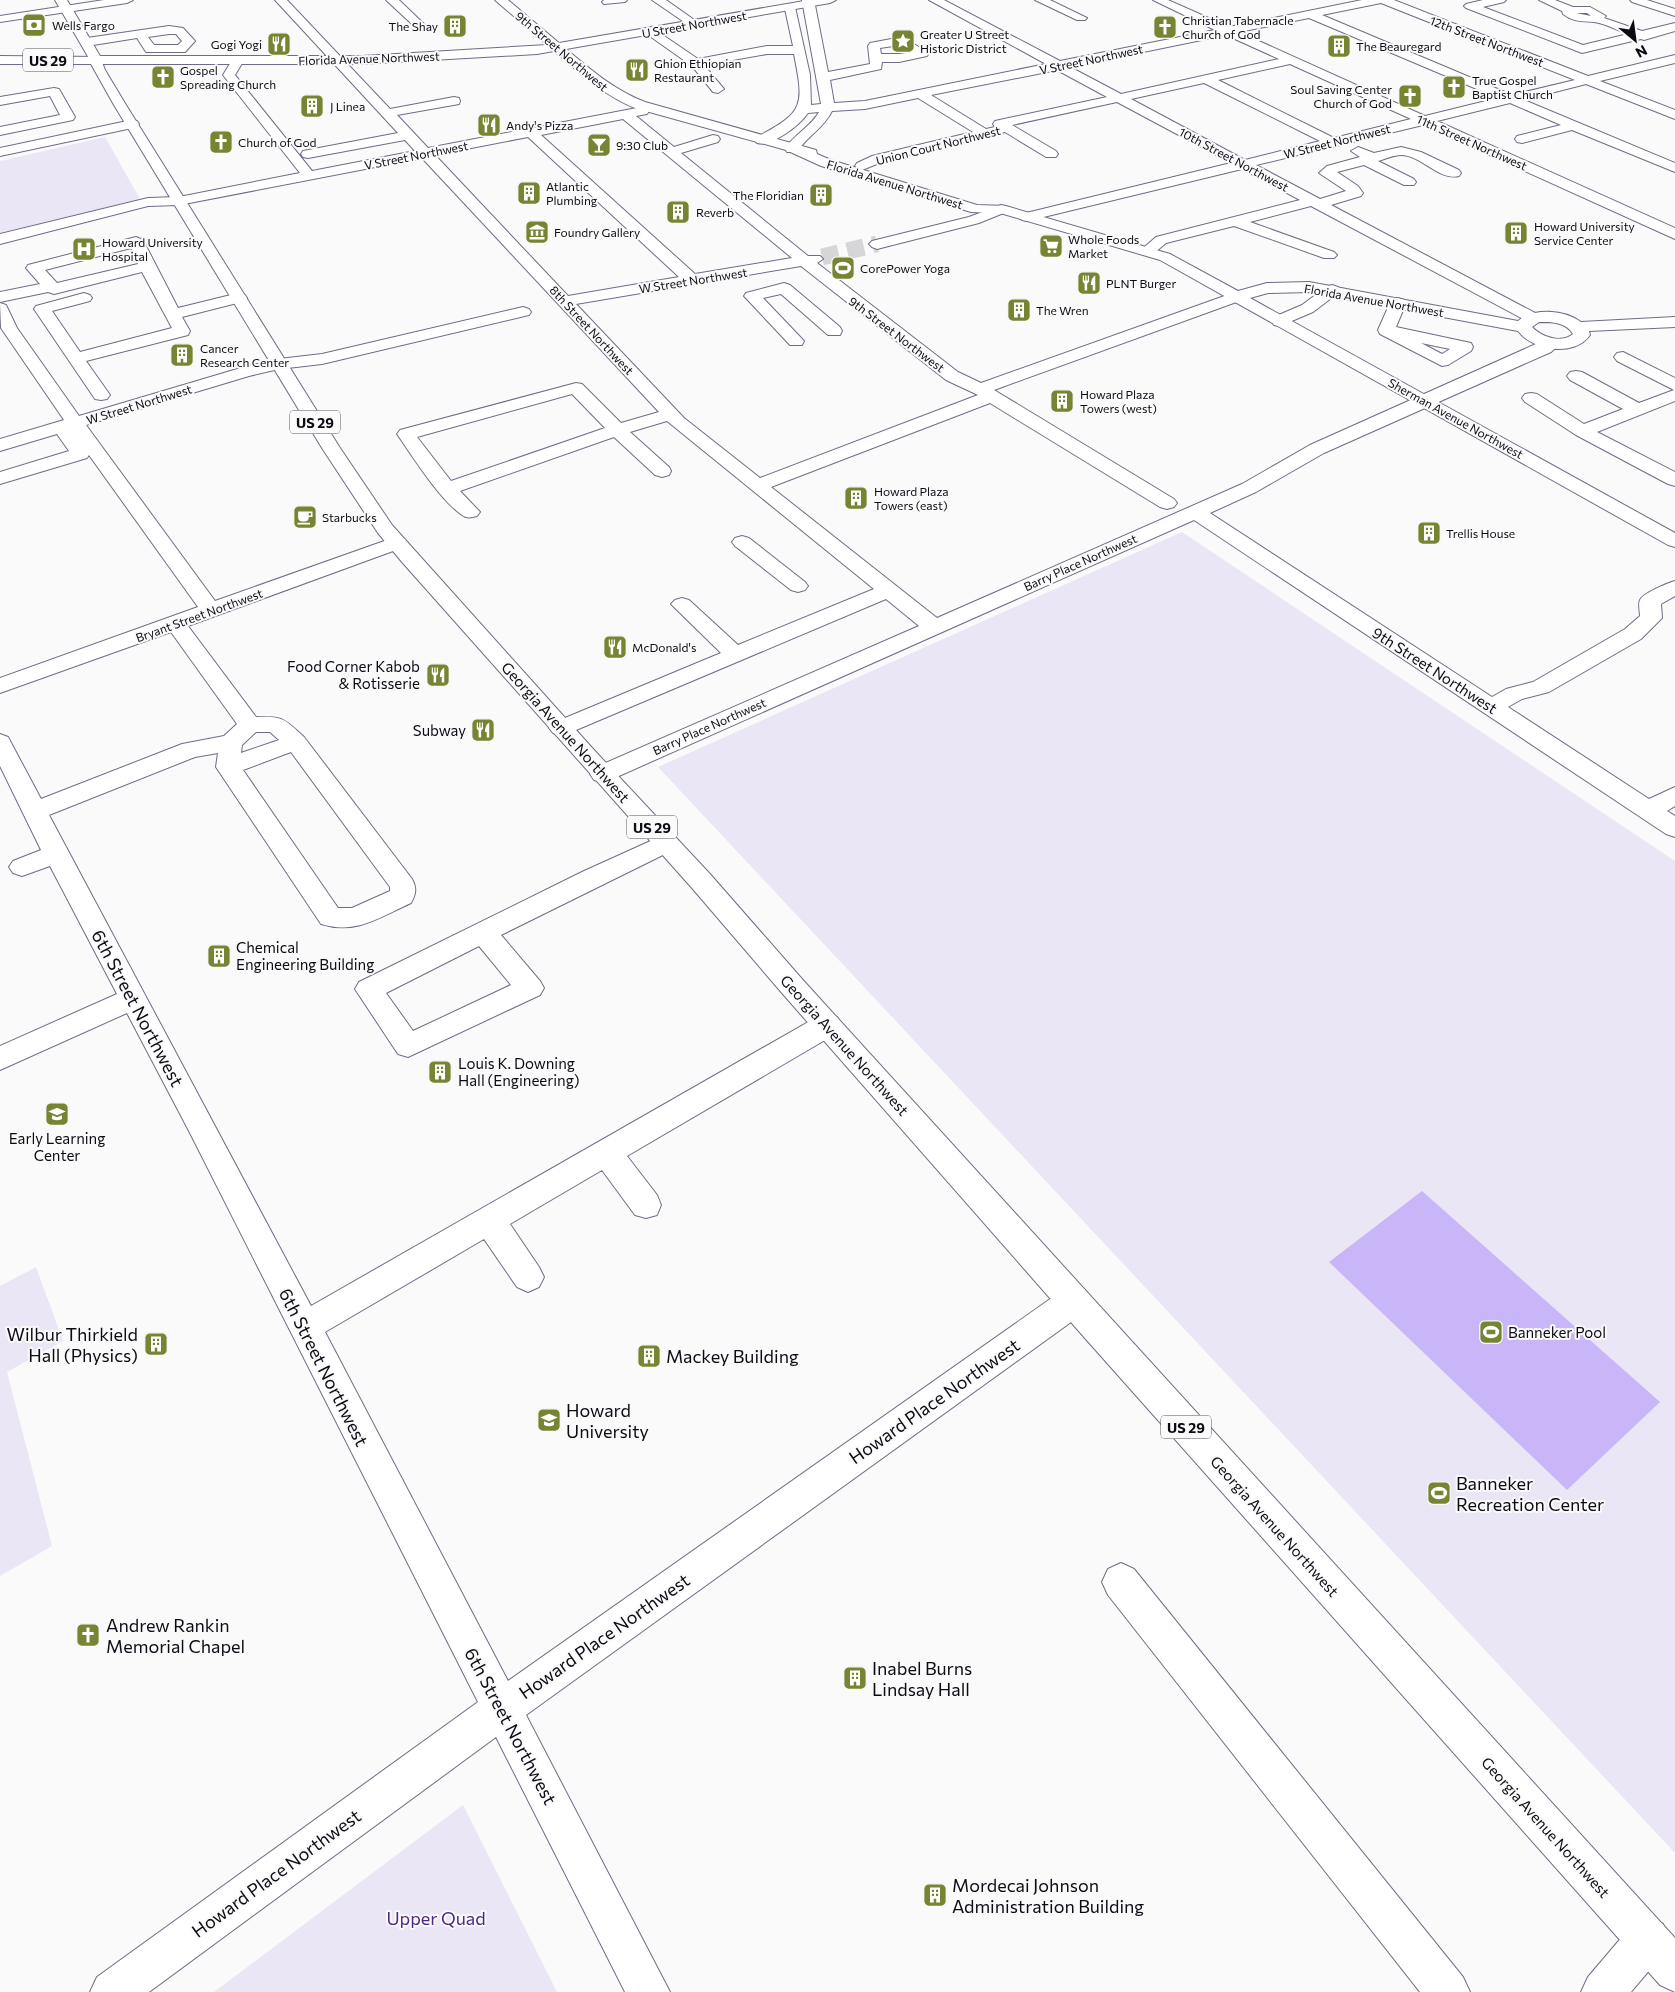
<svg xmlns="http://www.w3.org/2000/svg" width="1675" height="1992" font-family="Commissioner,sans-serif">
<rect width="100%" height="100%" fill="#fafafa"/>
<!-- green -->
<g fill="#eae6f6">
<path d="M105 137 140 199 0 233V161Z"/>
<path d="M1182 532 1675 861V1853L658 767Z"/>
<path d="M36 1267 63 1341 7 1372 52 1546 0 1576V1286Z"/>
<path d="M463 1805 557 1992H214Z"/>
</g>
<!-- water -->
<path fill="#c9b6f8" d="M1422 1191 1660 1402 1567 1490 1329 1262Z"/>
<g fill="none" stroke-linecap="round" stroke-linejoin="round">
<!-- minor-tunnel -->
<path stroke="#d6d6d8" stroke-width="17" stroke-dasharray="17 9" stroke-linecap="butt" d="M822 257 877 244"/>
<!-- minor casing -->
<g stroke="#726a86" stroke-width="2">
<g id="minor">
<path d="M104 0H133L127 3 0 22V16Z"/>
<path d="M275 0H287L390 109 454 97 459 98 460 101 459 104 397 115 428 148 642 107 649 111 647 114 636 116 674 147 713 135 718 136 720 139 718 142 681 153 808 256H820L823 259 817 263 958 372 981 383 1230 294H1242L1244 297 1242 300 994 390 1174 499 1177 503 1174 507 1167 509 1160 507 990 403 771 487 937 618 1242 484 1310 445 1547 339H1559L1561 343 1551 352 1324 453 1256 492 1210 513 1492 697 1506 689 1533 682 1625 629 1640 616C1640 612 1638 604 1640 600 1643 593 1668 583 1675 581V596L1661 604 1662 618 1641 639 1549 692 1522 699 1508 707 1649 799 1675 787V806L1667 811 1675 816V837L1666 834 1194 520 610 780 602 782 594 780 590 774 594 768 919 626 886 599 569 733 561 736 553 733 549 728 553 723 721 653 675 608 671 604 675 600 682 598 689 600 738 645 874 589 667 421 630 432 669 467 671 471 669 475 662 477 655 475 614 437 460 491 480 512 477 516C472 517 467 519 462 515 440 500 413 457 397 434L400 430 576 383 582 384 621 423 659 412 422 158 179 205 148 206 0 244V234L148 198 179 197 300 173 223 75 234 57 238 56 244 60 235 75 312 171 415 151 405 140 308 158 303 157 301 154 303 151 398 133ZM623 119 792 258 695 274 541 135ZM528 137 679 277 568 296 435 155ZM801 266 946 380 978 395 760 478 684 418 576 304ZM572 394 605 428 451 481 417 437Z"/>
<path d="M386 0H399L424 24 418 28 414 26Z"/>
<path d="M604 0H627L625 2 604 4 602 2Z"/>
<path d="M652 0H666L700 24 694 28 690 26Z"/>
<path d="M802 0H814L828 72 870 64 868 46 870 43 902 37 929 53 927 56 899 62H882L881 69 830 80 834 103 865 101 1046 64 929 0H944L1060 61 1215 30 1153 0H1168L1229 27 1362 0H1394L1588 76 1675 55V63L1600 81 1675 110V119L1586 84 1524 100 1675 163V172L1572 130 1522 143 1517 142 1515 139 1517 136 1561 125 1510 103 1437 121 1675 228V239L1423 125 1256 165 1320 199 1346 191 1319 173 1327 166 1360 157 1351 151 1358 147 1374 153 1401 147 1421 152 1459 170 1461 173 1459 176C1439 181 1421 155 1401 155 1394 155 1385 159 1378 161L1414 179 1416 182 1414 185H1404L1364 165 1337 172 1358 186 1363 193 1361 196 1331 205 1539 315 1541 318 1539 321H1527L1311 206 1250 222 1334 252 1337 255 1334 258H1324L1234 226 1166 243 1153 254H1143L1140 251 1156 237 1300 200 1242 169 1027 221 1022 220 1020 217 1022 214 1231 163 1117 102 1012 125 1056 151 1058 154 1056 157H1046L1005 132 882 162 862 170 855 166 857 163 872 156 973 132 918 98 865 109 832 111C824 128 807 136 797 152H787L785 149C794 134 811 127 819 112L808 113C800 125 772 147 757 143L755 140 757 137C805 112 804 105 794 54H767L704 65 724 89 718 93 713 92 692 66 644 32 650 28 654 29 698 59 767 46H793L785 9 787 7H795L810 75 811 105 821 104ZM1381 3 1575 80 1512 95 1322 15ZM1309 18 1498 98 1425 116 1239 32ZM1226 35 1279 59 1121 94 1070 67ZM900 45 912 52 899 54H881L880 48ZM1290 64 1411 119 1334 138 1218 80ZM1057 70 1107 97 995 121 993 124 995 127 986 129 931 95ZM1204 83 1320 141 1245 160 1131 99Z"/>
<path d="M1035 0H1050L1087 18 1085 20H1077Z"/>
<path d="M1483 0H1506L1504 2 1483 7 1583 45 1628 34C1618 31 1605 23 1594 22 1582 21 1573 22 1563 14L1562 11 1539 0H1555L1573 7H1590L1606 16 1604 18 1642 31 1675 23V31L1644 40 1641 39 1582 53 1466 8 1464 6 1466 4ZM1576 13H1587L1591 16Z"/>
<path d="M1630 0H1647L1675 9V16L1632 2Z"/>
<path d="M169 26 183 28 195 41 185 52H146L137 38 87 46 81 42 87 38ZM169 34H176L182 41 178 45H154L148 37Z"/>
<path d="M54 88 59 89 75 117 73 120 0 135V127L60 115 50 96 0 105V97Z"/>
<path d="M132 120 137 121 139 124 137 127 0 156V148Z"/>
<path d="M1001 205 1006 206 1008 209 1006 212 979 223 877 249 872 247 869 244 872 241 969 217Z"/>
<path d="M136 237 141 239 144 242 178 308 239 293 245 295 247 298 245 301 182 317 190 331 188 335 86 361 110 395 107 399 101 400 95 399 34 309 36 306 84 293 90 295 92 298 90 301 52 311 80 352 172 328 142 272 54 294 48 292 0 302V292L40 284 26 268 28 265ZM131 248 138 264 57 283 45 270Z"/>
<path d="M784 283 790 285 840 327 842 331 840 335H828L781 294 763 298 804 341 802 345H790L744 296 746 293Z"/>
<path d="M1332 285 1338 287 1340 290 1338 293 1313 312 1280 326 1274 325 1272 321 1274 317 1302 305 1326 287Z"/>
<path d="M1398 298 1404 300 1406 303 1396 327 1471 343 1473 347 1471 351 1448 365 1442 366 1380 334 1378 330 1390 303 1392 300ZM1421 343 1450 349 1442 354Z"/>
<path d="M0 303 6 305 17 328 79 416 244 367 279 359 322 354 523 307 529 309 531 312 529 315 322 364 279 369 249 376 86 425 215 601 390 539 397 537 404 539 407 543 404 547 188 626 256 717C284 716 284 719 304 737L412 879C417 888 416 894 411 903 380 917 356 935 321 924L216 767 218 753 195 757 49 815 311 1306 817 1017 827 1014 837 1017 841 1025 837 1033 627 1156 657 1195 661 1205 657 1215 646 1218 635 1215 602 1170 510 1224 539 1267 544 1277 539 1287 528 1292 517 1287 484 1239 325 1332 508 1681 1063 1290 1074 1286 1085 1290 1090 1301 1085 1312 526 1715 670 1992H625L496 1737 149 1992H90L97 1977 478 1702 189 1131 127 1013 0 1070V1046L117 994 50 866 22 876 13 873 9 867 13 861 41 850 0 766V734L8 737 41 799 182 744 224 736 237 724 171 632 0 693V678L198 607 89 455 87 458 0 484V472L69 451 57 434 0 451V439L64 420 1 328ZM256 732H270L279 740 241 753 242 745ZM291 752 390 887V891L352 908H338L243 770Z"/>
<path d="M1623 352 1675 378V401L1597 432 1675 472V486L1668 484 1576 435 1525 402 1522 398 1525 394 1531 393 1537 394 1584 424 1623 409 1570 380 1567 376 1570 372 1576 371 1582 372 1639 403 1674 390 1617 361 1614 357 1617 353Z"/>
<path d="M742 536 749 538 805 582 808 586 805 590 798 592 791 590 735 546 732 542 735 538Z"/>
<path d="M666 834 675 837 679 843 675 849 501 935 540 981 544 988 540 995 408 1057 398 1054 355 989 359 982 582 872ZM479 946 511 985 413 1031 386 993Z"/>
<path d="M1121 1563 1134 1569 1463 1977 1470 1992H1420L1108 1595 1102 1582 1108 1569Z"/>
<path d="M1648 1918 1663 1924 1669 1939 1663 1954 1631 1992H1581L1588 1977 1633 1924Z"/>
</g>
</g>
<!-- major casing -->
<g stroke="#726a86" stroke-width="2">
<path id="major" d="M55 0H67L100 56H362L547 45 495 0H508L559 43 810 0H836L830 3 566 49C591 70 614 90 645 102L816 150 817 154 831 160 977 205 1006 206 1170 254 1238 291 1267 283 1309 282 1518 321C1534 307 1565 310 1581 322L1675 317V327L1589 331 1590 335C1575 357 1533 351 1518 331L1309 292 1268 293 1250 298 1675 533V547L1668 545 1160 260 1000 213 971 212 821 166 786 150 635 108C603 95 580 73 554 51L537 54 362 64H96L90 60ZM1539 322C1552 322 1566 322 1573 334 1561 344 1542 337 1532 327Z"/>
</g>
<!-- highway casing -->
<g stroke="#726a86" stroke-width="2">
<path id="highway" d="M0 56 100 57 105 70 126 105 340 448 392 525 594 750 710 874 802 979 1675 1938V1992L1660 1985 1084 1337 782 993 692 888 402 562 378 533 322 448 114 105 91 64H0Z"/>
</g>
<!-- minor -->
<use href="#minor" fill="#fff" fill-rule="evenodd"/>
<!-- major -->
<use href="#major" fill="#fff" fill-rule="evenodd"/>
<!-- highway -->
<use href="#highway" fill="#fff" fill-rule="evenodd"/>
</g>
<!-- icons -->
<defs>
<g id="bank-square" transform="scale(1.25)"><rect x="-9" y="-9" width="18" height="18" rx="4" fill="#778432" stroke="#fafafa"/><path d="M-6-4H6V4H-6ZM0-2.3a2.3 2.3 0 1 0 0 4.6a2.3 2.3 0 1 0 0-4.6Z" fill="#fff"/></g>
<g id="building-square" transform="scale(1.25)"><rect x="-9" y="-9" width="18" height="18" rx="4" fill="#778432" stroke="#fafafa"/><path d="M-4-6H4V6H1V3H-1V6H-4ZM-2.5-4.3h1.7v1.8h-1.7ZM.8-4.3h1.7v1.8H.8ZM-2.5-1h1.7V.8h-1.7ZM.8-1h1.7V.8H.8Z" fill="#fff"/></g>
<g id="church-square" transform="scale(1.25)"><rect x="-9" y="-9" width="18" height="18" rx="4" fill="#778432" stroke="#fafafa"/><path d="M-1.2-6h2.4v3.5h3.3v2.4h-3.3V6h-2.4V-.1h-3.3v-2.4h3.3Z" fill="#fff"/></g>
<g id="sight-square" transform="scale(1.25)"><rect x="-9" y="-9" width="18" height="18" rx="4" fill="#778432" stroke="#fafafa"/><path d="M0-6L1.8-2.2L6-1.7L2.9 1.2L3.7 5.4L0 3.3L-3.7 5.4L-2.9 1.2L-6-1.7L-1.8-2.2Z" fill="#fff"/></g>
<g id="restaurant-square" transform="scale(1.25)"><rect x="-9" y="-9" width="18" height="18" rx="4" fill="#778432" stroke="#fafafa"/><path d="M-5-6h1v4h1v-4h1v4h1v-4h1v5L-1.5 .5V6h-2V.5L-5-1ZM5-6V6H3V1.5H1.5Q1.5-4 5-6Z" fill="#fff"/></g>
<g id="bar-square" transform="scale(1.25)"><rect x="-9" y="-9" width="18" height="18" rx="4" fill="#778432" stroke="#fafafa"/><path d="M-6-5H6L.8 .8V4.5H3.5V6h-7V4.5H-.8V.8Z" fill="#fff"/></g>
<g id="museum-square" transform="scale(1.25)"><rect x="-9" y="-9" width="18" height="18" rx="4" fill="#778432" stroke="#fafafa"/><path d="M0-6L6-3V-2H-6V-3ZM-5-1h2V3h-2ZM-1-1h2V3h-2ZM3-1h2V3H3ZM-6 4H6V6H-6Z" fill="#fff"/></g>
<g id="supermarket-square" transform="scale(1.25)"><rect x="-9" y="-9" width="18" height="18" rx="4" fill="#778432" stroke="#fafafa"/><path d="M-6-5.5h2.5l.6 2H6L4.5 2H-2.5L-4.4-4H-6ZM-1.5 3.2a1.3 1.3 0 1 0 .1 0ZM3 3.2a1.3 1.3 0 1 0 .1 0Z" fill="#fff"/></g>
<g id="hospital-square" transform="scale(1.25)"><rect x="-9" y="-9" width="18" height="18" rx="4" fill="#778432" stroke="#fafafa"/><path d="M-5-5h3v3.5h4V-5h3V5h-3V1.5h-4V5h-3Z" fill="#fff"/></g>
<g id="stadium-square" transform="scale(1.25)"><rect x="-9" y="-9" width="18" height="18" rx="4" fill="#778432" stroke="#fafafa"/><path d="M0-5a6.5 5 0 1 0 0 10a6.5 5 0 1 0 0-10ZM-3.5-1.8h7v3.6h-7Z" fill="#fff"/></g>
<g id="cafe-square" transform="scale(1.25)"><rect x="-9" y="-9" width="18" height="18" rx="4" fill="#778432" stroke="#fafafa"/><path d="M-5.5-4.5H6V0H3Q3 3.5 0 3.5H-2.5Q-5.5 3.5-5.5 0ZM3-3.2v2h1.7v-2ZM-6 4.5H4V6H-6Z" fill="#fff"/></g>
<g id="school-square" transform="scale(1.25)"><rect x="-9" y="-9" width="18" height="18" rx="4" fill="#778432" stroke="#fafafa"/><path d="M0-5L7-2L0 1L-7-2ZM-4 1L0 2.5L4 1V4Q0 6-4 4Z" fill="#fff"/></g>
<g id="university-square" transform="scale(1.25)"><rect x="-9" y="-9" width="18" height="18" rx="4" fill="#778432" stroke="#fafafa"/><path d="M0-5L7-2L0 1L-7-2ZM-4 1L0 2.5L4 1V4Q0 6-4 4Z" fill="#fff"/></g>
</defs>
<g fill-rule="evenodd">
<use href="#bank-square" x="34" y="25"/>
<use href="#building-square" x="455" y="26"/>
<use href="#church-square" x="1165" y="27"/>
<use href="#sight-square" x="903" y="41"/>
<use href="#restaurant-square" x="279" y="44"/>
<use href="#building-square" x="1339" y="46"/>
<use href="#restaurant-square" x="637" y="70"/>
<use href="#church-square" x="163" y="77"/>
<use href="#church-square" x="1454" y="87"/>
<use href="#church-square" x="1410" y="96"/>
<use href="#building-square" x="312" y="106"/>
<use href="#restaurant-square" x="489" y="125"/>
<use href="#church-square" x="221" y="142"/>
<use href="#bar-square" x="599" y="145"/>
<use href="#building-square" x="529" y="193"/>
<use href="#building-square" x="821" y="195"/>
<use href="#building-square" x="678" y="212"/>
<use href="#museum-square" x="537" y="232"/>
<use href="#building-square" x="1516" y="233"/>
<use href="#supermarket-square" x="1051" y="246"/>
<use href="#hospital-square" x="84" y="249"/>
<use href="#stadium-square" x="843" y="268"/>
<use href="#restaurant-square" x="1089" y="283"/>
<use href="#building-square" x="1019" y="310"/>
<use href="#building-square" x="182" y="355"/>
<use href="#building-square" x="1062" y="401"/>
<use href="#building-square" x="856" y="498"/>
<use href="#cafe-square" x="305" y="517"/>
<use href="#building-square" x="1429" y="533"/>
<use href="#restaurant-square" x="615" y="647"/>
<use href="#restaurant-square" x="438" y="675"/>
<use href="#restaurant-square" x="483" y="730"/>
<use href="#building-square" x="219" y="956"/>
<use href="#building-square" x="440" y="1072"/>
<use href="#school-square" x="57" y="1114"/>
<use href="#stadium-square" x="1491" y="1332"/>
<use href="#building-square" x="156" y="1344"/>
<use href="#building-square" x="649" y="1356"/>
<use href="#university-square" x="549" y="1420"/>
<use href="#stadium-square" x="1439" y="1493"/>
<use href="#church-square" x="88" y="1635"/>
<use href="#building-square" x="855" y="1678"/>
<use href="#building-square" x="935" y="1895"/>
</g>
<g text-anchor="middle" dominant-baseline="central" stroke-width="4" stroke-linejoin="round" paint-order="stroke">
<!-- far-poi labels -->
<g font-size="12" fill="#0d0a14" stroke="#fafafa" text-anchor="start">
<text x="1182" y="20">Christian Tabernacle<tspan x="1182" dy="14">Church of God</tspan></text>
<text x="52" y="25">Wells Fargo</text>
<text x="438" y="26" text-anchor="end">The Shay</text>
<text x="920" y="34">Greater U Street<tspan x="920" dy="14">Historic District</tspan></text>
<text x="262" y="44" text-anchor="end">Gogi Yogi</text>
<text x="1356" y="46">The Beauregard</text>
<text x="654" y="63">Ghion Ethiopian<tspan x="654" dy="14">Restaurant</tspan></text>
<text x="180" y="70">Gospel<tspan x="180" dy="14">Spreading Church</tspan></text>
<text x="1472" y="80">True Gospel<tspan x="1472" dy="14">Baptist Church</tspan></text>
<text x="1392" y="89" text-anchor="end">Soul Saving Center<tspan x="1392" dy="14">Church of God</tspan></text>
<text x="330" y="106">J Linea</text>
<text x="506" y="125">Andy's Pizza</text>
<text x="238" y="142">Church of God</text>
<text x="616" y="145">9:30 Club</text>
<text x="546" y="186">Atlantic<tspan x="546" dy="14">Plumbing</tspan></text>
<text x="804" y="195" text-anchor="end">The Floridian</text>
<text x="696" y="212">Reverb</text>
<text x="1534" y="226">Howard University<tspan x="1534" dy="14">Service Center</tspan></text>
<text x="554" y="232">Foundry Gallery</text>
<text x="1068" y="239">Whole Foods<tspan x="1068" dy="14">Market</tspan></text>
<text x="102" y="242">Howard University<tspan x="102" dy="14">Hospital</tspan></text>
<text x="860" y="268">CorePower Yoga</text>
<text x="1106" y="283">PLNT Burger</text>
<text x="1036" y="310">The Wren</text>
<text x="200" y="348">Cancer<tspan x="200" dy="14">Research Center</tspan></text>
<text x="1080" y="394">Howard Plaza<tspan x="1080" dy="14">Towers (west)</tspan></text>
<text x="874" y="491">Howard Plaza<tspan x="874" dy="14">Towers (east)</tspan></text>
<text x="322" y="517">Starbucks</text>
<text x="1446" y="533">Trellis House</text>
<text x="632" y="647">McDonald's</text>
</g>
<!-- far-street labels -->
<g font-size="12" fill="#0d0a14" stroke="#fafafa">
<text transform="translate(694 24) rotate(-10)">U Street Northwest</text>
<text transform="translate(1487 41) rotate(21)">12th Street Northwest</text>
<text transform="translate(562 51) rotate(40)">9th Street Northwest</text>
<text transform="translate(369 58) rotate(-2)">Florida Avenue Northwest</text>
<text transform="translate(1091 59) rotate(-12)">V Street Northwest</text>
<text transform="translate(1337 141) rotate(-14)">W Street Northwest</text>
<text transform="translate(1472 142) rotate(24)">11th Street Northwest</text>
<text transform="translate(938 145) rotate(-14)">Union Court Northwest</text>
<text transform="translate(416 155) rotate(-11)">V Street Northwest</text>
<text transform="translate(1234 159) rotate(28)">10th Street Northwest</text>
<text transform="translate(895 184) rotate(17)">Florida Avenue Northwest</text>
<text transform="translate(693 280) rotate(-9)">W Street Northwest</text>
<text transform="translate(1374 300) rotate(10)">Florida Avenue Northwest</text>
<text transform="translate(592 330) rotate(47)">8th Street Northwest</text>
<text transform="translate(897 334) rotate(37)">9th Street Northwest</text>
<text transform="translate(139 404) rotate(-17)">W Street Northwest</text>
<text transform="translate(1456 418) rotate(29)">Sherman Avenue Northwest</text>
<text transform="translate(1080 562) rotate(-24)">Barry Place Northwest</text>
<text transform="translate(199 615) rotate(-20)">Bryant Street Northwest</text>
<text transform="translate(709 726) rotate(-24)">Barry Place Northwest</text>
</g>
<!-- shield labels -->
<g fill="#fafafa" stroke="#545259" stroke-width="1">
<rect x="23" y="48.5" width="50" height="23" rx="4"/>
<rect x="290" y="410.5" width="50" height="23" rx="4"/>
<rect x="627" y="815.5" width="50" height="23" rx="4"/>
<rect x="1161" y="1415.5" width="50" height="23" rx="4"/>
</g>
<g font-size="14" font-weight="bold" fill="#0d0a14">
<text x="48" y="60">US 29</text>
<text x="315" y="422">US 29</text>
<text x="652" y="827">US 29</text>
<text x="1186" y="1427">US 29</text>
</g>
<!-- poi labels -->
<g font-size="15" fill="#0d0a14" stroke="#fafafa" text-anchor="start">
<text x="420" y="666" text-anchor="end">Food Corner Kabob<tspan x="420" dy="17">&amp; Rotisserie</tspan></text>
<text x="466" y="730" text-anchor="end">Subway</text>
<text x="236" y="947">Chemical<tspan x="236" dy="17">Engineering Building</tspan></text>
<text x="458" y="1063">Louis K. Downing<tspan x="458" dy="17">Hall (Engineering)</tspan></text>
<text x="57" y="1138" text-anchor="middle">Early Learning<tspan x="57" dy="17">Center</tspan></text>
<text x="1508" y="1332">Banneker Pool</text>
</g>
<!-- street labels -->
<g font-size="15" fill="#0d0a14" stroke="#fafafa">
<text transform="translate(1435 670) rotate(33)">9th Street Northwest</text>
<text transform="translate(566 732) rotate(48)">Georgia Avenue Northwest</text>
<text transform="translate(845 1045) rotate(48)">Georgia Avenue Northwest</text>
<text transform="translate(1275 1526) rotate(48)">Georgia Avenue Northwest</text>
<text transform="translate(1546 1827) rotate(48)">Georgia Avenue Northwest</text>
</g>
<!-- near-street labels -->
<g font-size="18" fill="#0d0a14" stroke="#fafafa">
<text transform="translate(138 1008) rotate(62)">6th Street Northwest</text>
<text transform="translate(324 1367) rotate(63)">6th Street Northwest</text>
<text transform="translate(934 1401) rotate(-35)">Howard Place Northwest</text>
<text transform="translate(604 1636) rotate(-35)">Howard Place Northwest</text>
<text transform="translate(511 1726) rotate(62)">6th Street Northwest</text>
<text transform="translate(276 1873) rotate(-36)">Howard Place Northwest</text>
</g>
<!-- near-poi labels -->
<g font-size="18" fill="#0d0a14" stroke="#fafafa" text-anchor="start">
<text x="138" y="1334" text-anchor="end">Wilbur Thirkield<tspan x="138" dy="21">Hall (Physics)</tspan></text>
<text x="666" y="1356">Mackey Building</text>
<text x="566" y="1410">Howard<tspan x="566" dy="21">University</tspan></text>
<text x="1456" y="1483">Banneker<tspan x="1456" dy="21">Recreation Center</tspan></text>
<text x="106" y="1625">Andrew Rankin<tspan x="106" dy="21">Memorial Chapel</tspan></text>
<text x="872" y="1668">Inabel Burns<tspan x="872" dy="21">Lindsay Hall</tspan></text>
<text x="952" y="1885">Mordecai Johnson<tspan x="952" dy="21">Administration Building</tspan></text>
</g>
<!-- near-park labels -->
<g font-size="18" fill="#4d2784" stroke="#fafafa">
<text x="436" y="1918">Upper Quad</text>
</g>
</g>
<!-- north arrow -->
<g transform="translate(1635 40) rotate(151)" stroke="#fafafa" stroke-width="4" paint-order="stroke">
<path d="M0-4L9 19L0 12L-9 19Z" fill="#0d0a14"/>
<text y="-8" font-size="14" font-weight="bold" text-anchor="middle" fill="#0d0a14">N</text>
</g>
</svg>
